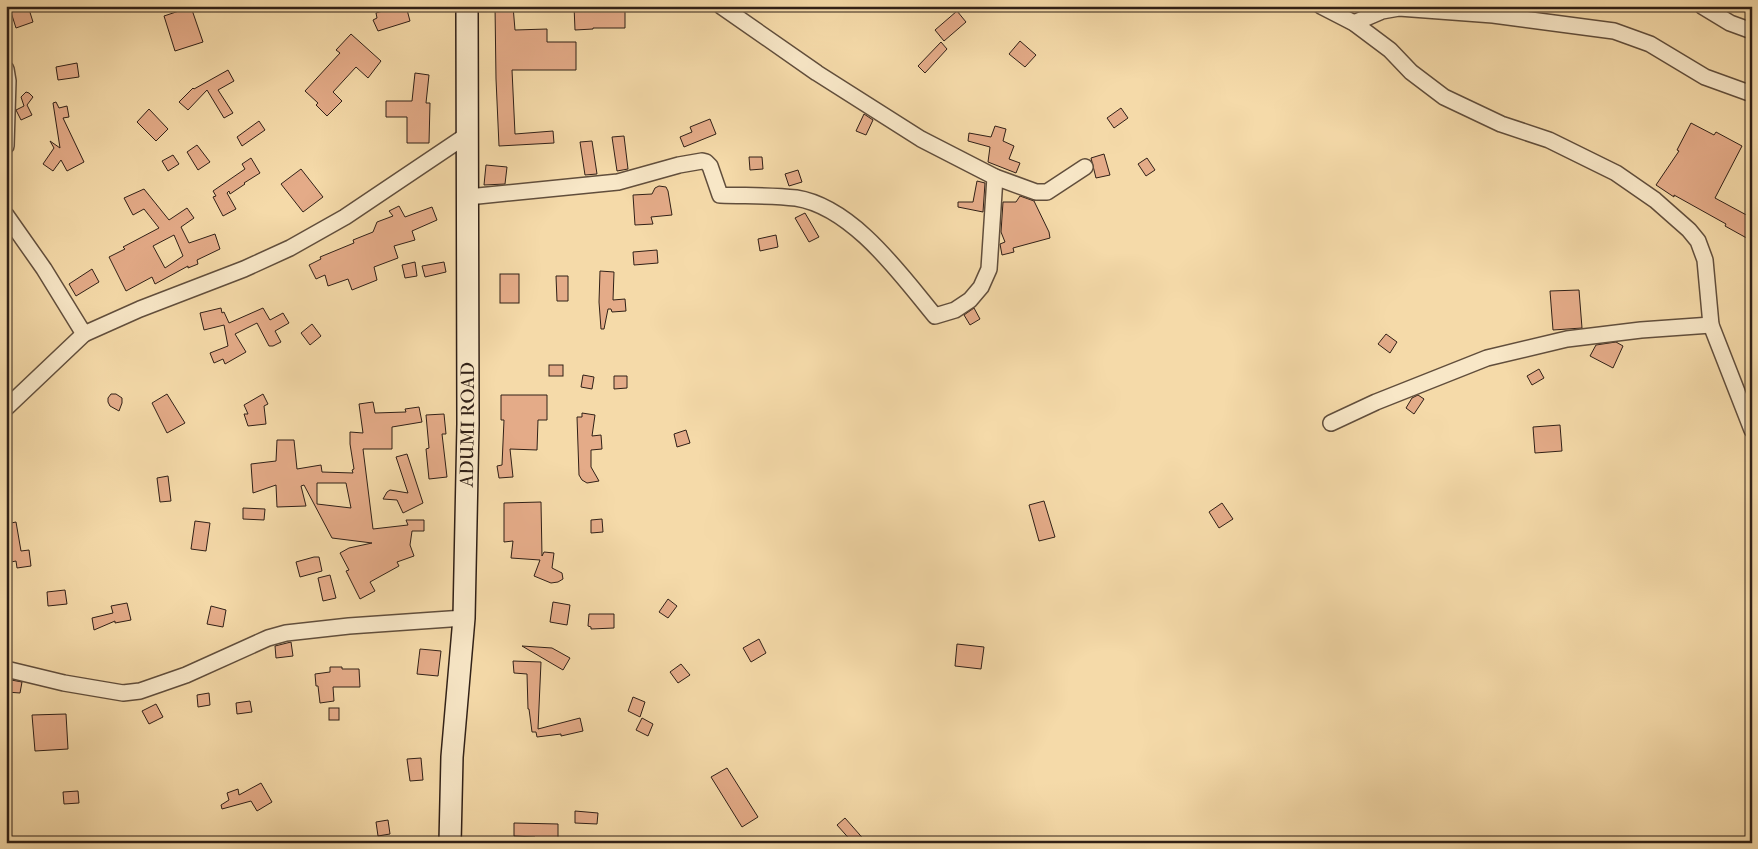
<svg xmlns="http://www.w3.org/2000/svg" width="1758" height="849" font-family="'IM FELL French Canon',serif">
<rect width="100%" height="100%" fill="#f5daa9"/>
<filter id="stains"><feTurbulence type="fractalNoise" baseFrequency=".004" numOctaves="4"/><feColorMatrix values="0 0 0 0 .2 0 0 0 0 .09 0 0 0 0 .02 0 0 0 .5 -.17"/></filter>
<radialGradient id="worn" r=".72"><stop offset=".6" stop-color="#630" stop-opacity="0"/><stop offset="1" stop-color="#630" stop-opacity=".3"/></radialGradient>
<!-- building -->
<g fill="#e4ab88" stroke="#302017" fill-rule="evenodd">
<path d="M9 6H28L33 22 16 28Z"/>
<path d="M399 6H406L410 21 378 31 373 20 377 18 376 13Z"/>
<path d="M495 6H513L515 30 547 29V42H576V70H512L515 134 553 131 554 143 499 146 496 79Z"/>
<path d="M574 6H625V28H593V29L575 30Z"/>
<path d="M191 7 203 42 175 51 164 16Z"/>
<path d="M957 11 966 22 944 41 935 30Z"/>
<path d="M351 34 381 61 368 78 356 67 333 92 342 101 327 116 316 105 318 103 305 91 340 53 336 50Z"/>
<path d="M1020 41 1036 55 1025 67 1009 54Z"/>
<path d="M941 42 947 49 925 73 918 66Z"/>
<path d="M77 63 79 77 58 80 56 67Z"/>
<path d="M228 70 234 81 218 90 233 113 224 118 207 90 188 110 179 102 193 88 194 89Z"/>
<path d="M415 73 429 75 426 103H430L429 143H407V117H386V101H412Z"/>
<path d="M26 92 29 93 33 97 27 105 32 115 21 120 16 110 24 106 21 97Z"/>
<path d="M56 102 59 108 67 106 69 117 63 118 84 162 67 171 61 160 53 171 43 164 54 148 50 141 60 148 53 103Z"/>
<path d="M1121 108 1128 118 1114 128 1107 118Z"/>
<path d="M149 109 168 129 156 141 137 122Z"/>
<path d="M864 114 873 120 866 135 856 131Z"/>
<path d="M710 119 716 134 684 147 680 137 692 132 690 127Z"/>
<path d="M259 121 265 130 242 146 237 137Z"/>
<path d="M1691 123 1714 135 1716 132 1742 146 1715 198 1752 218V241L1725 226 1726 224 1674 195V197L1656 185 1679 151 1677 150Z"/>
<path d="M995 126 1006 129 1003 141 1014 146 1009 159 1020 163 1016 173 988 162 990 147 968 141 969 133 991 137Z"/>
<path d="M624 136 628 169 617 171 612 137Z"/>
<path d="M592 141 597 174 585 175 580 142Z"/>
<path d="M197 145 210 162 198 170 187 152Z"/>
<path d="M1104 154 1110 175 1096 178 1091 158Z"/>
<path d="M173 155 179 164 168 171 162 161Z"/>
<path d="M749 157H762L763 169 750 170Z"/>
<path d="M251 158 260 173 244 183 245 184 230 194 229 191 227 193 236 209 223 216 213 197 216 196 213 191 245 169 242 164Z"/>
<path d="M1147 158 1155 170 1146 176 1138 164Z"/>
<path d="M486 165 507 167 505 184 484 185Z"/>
<path d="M301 169 323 197 303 212 281 184Z"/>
<path d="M798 170 802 182 789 186 785 174Z"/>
<path d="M977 181 985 183 983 212 958 207V202H973Z"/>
<path d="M659 186 666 187 668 191 672 215 651 217 653 224 635 225 633 195 652 194 655 188Z"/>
<path d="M144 189 169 220 187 208 194 218 181 227 189 243 215 234 220 249 197 260 198 264 188 268V266L155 284 152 277 126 291 109 257 125 249 123 247 159 228 144 209 133 215 124 198ZM174 235 183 256 165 268 153 246Z"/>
<path d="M1020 196 1034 201 1049 232 1050 238 1013 248 1014 252 1002 255 1000 244 1005 242 1001 232 1003 202H1016Z"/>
<path d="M399 206 405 217 432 207 437 220 412 231 415 240 394 246 398 258 374 267 377 280 352 290 348 279 328 286 325 275 316 279 309 265 321 259 320 257 354 243 353 240 373 232 377 222 393 216 389 211Z"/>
<path d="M805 213 819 237 809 242 795 218Z"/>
<path d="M776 235 778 247 760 251 758 239Z"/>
<path d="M657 250 658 263 634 265 633 252Z"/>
<path d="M415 262 417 276 405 278 402 265Z"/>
<path d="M444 262 446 272 425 277 422 266Z"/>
<path d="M92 269 99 282 76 296 69 284Z"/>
<path d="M600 271 614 272 613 300 625 299 626 311 612 312 611 309H608L604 329H601L599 302Z"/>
<rect x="500" y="274" width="19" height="29"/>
<path d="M556 276H568V301H557Z"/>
<path d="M1579 290 1582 328 1553 330 1550 291Z"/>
<path d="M221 308 222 313 224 312 229 323 263 308 270 320 283 313 289 323 275 331 281 342 273 346H269L257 323 235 334 246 352 225 364 223 359 214 363 210 353 228 346 224 325 204 330 200 313Z"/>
<path d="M974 308 980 319 970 325 964 315Z"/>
<path d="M312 324 321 336 310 345 301 333Z"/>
<path d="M1386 334 1397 342 1390 353 1378 344Z"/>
<path d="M1616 342 1623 346 1613 368 1590 356 1596 345Z"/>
<rect x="549" y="365" width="14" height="11"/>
<path d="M1539 369 1544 378 1532 385 1527 376Z"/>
<path d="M583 375 594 377 592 389 581 387Z"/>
<path d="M614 376H627V388L614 389Z"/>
<path d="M111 394H116L122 398V403L119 411 110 406 108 402V398Z"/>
<path d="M167 394 185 423 167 433 152 403Z"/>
<path d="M263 394 268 404 264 406 266 424 248 426 244 414H248L244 405Z"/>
<path d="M501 395H547V420H538L537 450 510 449 513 477 499 478 497 466 502 465 504 420H501Z"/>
<path d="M1418 395 1424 399 1414 414 1406 408 1412 398Z"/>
<path d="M373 402 375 413 406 412 405 409 419 407 422 422 392 427V449H363L373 529 408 525 406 520H424V531H412L410 545 414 556 397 562 399 566 370 582 375 591 360 599 346 571 349 570 340 553 349 548 372 543 332 538 304 485 301 486 306 506 277 507 276 485 253 493 251 464 276 461 277 440H294L297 469 321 465 322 472 353 473 352 470 354 469 350 444V432L363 433 359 404ZM317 483H346L351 508 317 504Z"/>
<path d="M582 413 595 415 592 436 601 435 602 449 591 450V467L599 481 587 483 582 480 579 475 577 417H582Z"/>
<path d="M444 414 446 434H442L447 477 429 479 426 449 429 448 426 415Z"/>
<path d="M1560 425 1562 451 1535 453 1533 427Z"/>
<path d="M686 430 690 443 677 447 674 434Z"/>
<path d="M407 454 423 503 403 513 397 500 383 499 387 492 390 490 408 493 396 457Z"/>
<path d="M168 476 171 501 160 502 157 478Z"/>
<path d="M1044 501 1055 537 1039 541 1029 505Z"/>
<path d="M541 502 542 556 544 552 554 553 552 568 562 573 563 579 558 582 551 583 534 576 540 560 511 558 513 541 504 542V503Z"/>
<path d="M1222 503 1233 519 1219 528 1209 512Z"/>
<path d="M243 508 265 509 264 520 243 519Z"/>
<path d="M602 519 603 532 591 533V520Z"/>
<path d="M195 521 210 523 206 551 191 549Z"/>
<path d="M16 522 21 551 29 550 31 566 17 568 16 561 6 563V524Z"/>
<path d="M314 557H319L322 571 300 577 296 562Z"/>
<path d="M330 575 336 598 323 601 318 578Z"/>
<path d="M65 590 67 604 48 606 47 592Z"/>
<path d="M668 599 677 606 668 618 659 612Z"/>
<path d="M553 602 570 605 567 625 550 622Z"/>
<path d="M127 603 131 620 115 623V621L94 630 92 618 113 613 111 606Z"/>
<path d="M211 606 226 610 223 627 207 624Z"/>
<path d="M589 614H614V628L591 629V627L588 626Z"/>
<path d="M759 639 766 653 751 662 743 648Z"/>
<path d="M291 642 293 656 276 658 275 646Z"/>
<path d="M957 644 984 647 981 669 955 666Z"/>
<path d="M522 646 552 648 570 658 563 670Z"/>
<path d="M420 649 441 651 438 676 417 674Z"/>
<path d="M513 661 541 662 538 729 580 718 583 731 561 736V734L537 737 536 732H532L529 709H528L527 674 514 673Z"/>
<path d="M681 664 690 675 678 683 670 672Z"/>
<path d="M330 667H342V669H359L360 687H333L334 701 320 703 318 686H316L315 674 330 672Z"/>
<path d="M6 679 22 682 20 693 6 692Z"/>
<path d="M209 693 210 705 198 707 197 695Z"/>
<path d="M633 697 645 702 640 717 628 711Z"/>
<path d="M250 701 252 712 237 714 236 703Z"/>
<path d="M156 704 163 717 149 724 142 711Z"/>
<rect x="329" y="708" width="10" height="12"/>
<path d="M66 714 68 749 35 751 32 715Z"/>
<path d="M642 718 653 724 648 736 636 730Z"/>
<path d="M421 758 423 780 410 781 407 759Z"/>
<path d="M727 768 758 817 742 827 711 777Z"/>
<path d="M261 783 272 802 257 811 251 801 222 809 221 805 229 800 227 793 238 789 239 795Z"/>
<path d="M78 791 79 803 64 804 63 792Z"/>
<path d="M575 811 598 813 597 824 575 823Z"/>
<path d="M845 818 867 843H853L837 825Z"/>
<path d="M388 820 390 834 378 836 376 822Z"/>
<path d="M514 823 558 824V843H535V837L514 836Z"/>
</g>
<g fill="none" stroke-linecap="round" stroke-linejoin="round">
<!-- minor casing -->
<g stroke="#614e3c" stroke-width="18">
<g id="minor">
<path d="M721 6 817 73 921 139 995 177 1036 192H1047L1085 167"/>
<path d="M1321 6 1354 23 1390 50 1411 72 1444 97 1501 124 1549 140 1616 173 1655 200 1689 230 1698 241 1705 260 1711 325 1752 430"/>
<path d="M1702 6 1730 23 1752 31"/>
<path d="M1354 23 1382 11 1399 8 1493 15 1614 31 1650 44 1705 77 1752 94"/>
<path d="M6 69 8 81 6 146"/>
<path d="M468 197 618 182 679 165 702 161 706 162 710 166 720 195C745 196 771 195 796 198 853 207 901 275 935 316L955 310 970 300 981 287 989 269 995 177"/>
<path d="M6 215 44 269 84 334 140 309 244 269 290 248 345 217 467 135"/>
<path d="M6 408 84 334"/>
<path d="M1331 423 1376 402 1487 358 1567 339 1641 330 1711 325"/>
<path d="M6 669 64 683 123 693 140 691 186 675 268 638 286 633 349 626 464 618"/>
</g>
</g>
<!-- secondary casing -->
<g stroke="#302017" stroke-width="24">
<g id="secondary">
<path id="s1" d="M450 843 452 757 464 618 468 424 467 6"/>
</g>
</g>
<!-- minor -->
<use href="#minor" stroke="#f8e7c7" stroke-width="15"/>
<!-- secondary -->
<use href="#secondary" stroke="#f8e7c7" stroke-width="21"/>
</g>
<g text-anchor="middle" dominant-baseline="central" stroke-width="4.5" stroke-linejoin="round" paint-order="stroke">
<!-- street labels -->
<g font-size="19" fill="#302017" stroke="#f8e7c7">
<text stroke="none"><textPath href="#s1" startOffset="419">ADUMI ROAD</textPath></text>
</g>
</g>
<!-- margin -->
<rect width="1758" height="849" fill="none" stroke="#f5daa9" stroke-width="25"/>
<rect x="8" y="8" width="1743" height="834" fill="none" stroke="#302017" stroke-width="2.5"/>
<rect x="12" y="12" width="1733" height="824" fill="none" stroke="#302017"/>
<rect width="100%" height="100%" filter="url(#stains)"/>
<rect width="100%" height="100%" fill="url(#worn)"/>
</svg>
